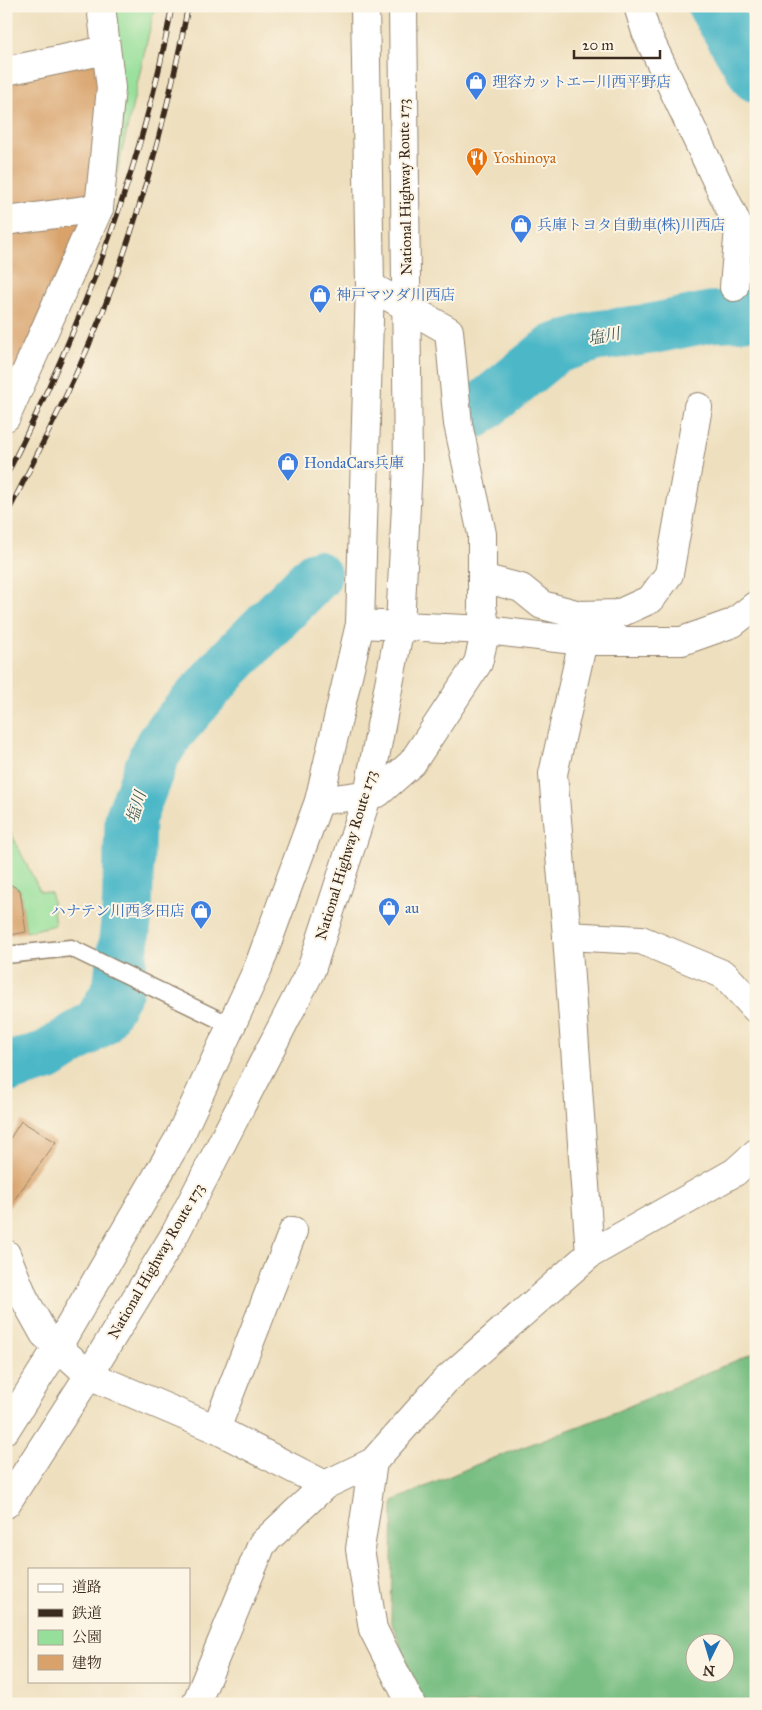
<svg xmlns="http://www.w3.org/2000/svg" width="762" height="1710" font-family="'IM FELL Great Primer','Noto Serif JP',serif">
<rect width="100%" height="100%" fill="#fcf5e5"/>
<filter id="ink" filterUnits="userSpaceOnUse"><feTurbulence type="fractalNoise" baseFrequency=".02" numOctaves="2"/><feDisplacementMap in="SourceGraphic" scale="10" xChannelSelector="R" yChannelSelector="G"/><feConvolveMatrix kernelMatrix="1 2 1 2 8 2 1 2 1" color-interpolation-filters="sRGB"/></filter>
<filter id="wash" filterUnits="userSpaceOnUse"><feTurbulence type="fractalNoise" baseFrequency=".0096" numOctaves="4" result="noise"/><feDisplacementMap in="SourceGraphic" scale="20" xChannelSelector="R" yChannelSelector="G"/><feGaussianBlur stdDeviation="1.12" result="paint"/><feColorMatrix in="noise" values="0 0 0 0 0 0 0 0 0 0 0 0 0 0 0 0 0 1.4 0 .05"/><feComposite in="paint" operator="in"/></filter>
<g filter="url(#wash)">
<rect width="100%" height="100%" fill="#eedfbe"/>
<!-- green -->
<g fill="#95df9a" stroke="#68845c">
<path d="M98 6H155L110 204Z"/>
<path d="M6 829 10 831 40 891 51 893 55 925 26 932 20 890 6 882Z"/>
</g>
<!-- forest -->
<path fill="#78be82" stroke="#5a7450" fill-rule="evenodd" d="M756 1352V1704H422L391 1620 393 1501 478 1464 606 1416ZM694 1642H724V1672H694Z"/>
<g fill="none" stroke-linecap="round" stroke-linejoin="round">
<!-- river -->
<g stroke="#4bb7c7" stroke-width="51">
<path d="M713 6 756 77"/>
<path d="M475 413 554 349 596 336 651 329 710 317 745 315 756 312"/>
<path d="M6 1068 47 1056 99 1022 118 989 127 914 130 819 155 754 170 731 227 666 316 576"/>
</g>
</g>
<g id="blocks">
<!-- building -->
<g fill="#d8a26a">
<path d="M106 58 99 200 6 217V76Z"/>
<path d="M96 213 6 417V227Z"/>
<path d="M6 882 20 890 26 932 6 936Z"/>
<path d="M21 1121 56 1142 6 1211V1145Z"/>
</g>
</g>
</g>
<g filter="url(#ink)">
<use href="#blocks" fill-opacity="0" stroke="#94846e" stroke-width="1"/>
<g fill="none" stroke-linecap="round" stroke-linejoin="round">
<!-- service casing -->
<g stroke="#94846e" stroke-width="19">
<path id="service" d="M6 955 71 948 232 1026"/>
</g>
<!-- minor casing -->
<g stroke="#94846e" stroke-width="30">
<g id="minor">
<path d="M638 6 646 32 739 228 734 287"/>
<path d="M6 71 106 50"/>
<path d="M6 221 99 208"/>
<path d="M6 417 99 208 111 88 101 6"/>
<path d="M482 578 521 588 542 605 580 615 618 614 651 599 669 574 698 407"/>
<path d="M360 624 486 630 583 641H682L733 623 756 605"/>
<path d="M583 641 553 774 567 936 590 1254"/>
<path d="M319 801 378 793 412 763 478 663 486 630 482 607V534L458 424 449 331 370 286"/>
<path d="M567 936 641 940 725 975 756 1009"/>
<path d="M6 1254 24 1298 44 1334 89 1375 216 1429 325 1485"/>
<path d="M216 1429 293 1231"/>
<path d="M373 1462 360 1549 373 1629 411 1704"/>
<path d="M196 1704 262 1544 325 1485 373 1462 445 1381 590 1254 735 1172 756 1153"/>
</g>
</g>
<!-- trunk casing -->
<g stroke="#94846e" stroke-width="30">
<g id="trunk">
<path d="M6 1429 57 1348 178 1140 258 968 319 801 360 624 370 286 365 6"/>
<path d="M6 1504 89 1375 175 1234 311 970 368 794 400 626 408 465 403 6"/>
</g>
</g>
<!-- service -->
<use href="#service" stroke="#fff" stroke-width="16"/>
<!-- minor -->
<use href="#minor" stroke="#fff" stroke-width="28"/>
<!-- trunk -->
<use href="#trunk" stroke="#fff" stroke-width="28"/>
<!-- rail casing -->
<g stroke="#3b2a1e" stroke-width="5.5">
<g id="rail">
<path d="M6 476C81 328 142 171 172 6"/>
<path d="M6 516C41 447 77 378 105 306 142 209 169 108 188 6"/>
</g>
</g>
<!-- rail -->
<use href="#rail" stroke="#fcf5e5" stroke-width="4" stroke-dasharray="11" stroke-linecap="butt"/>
</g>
</g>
<!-- icons -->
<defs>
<g id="shop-pin" transform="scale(1.125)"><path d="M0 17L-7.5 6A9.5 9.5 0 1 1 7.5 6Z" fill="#3f7fe0" stroke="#fcf5e5"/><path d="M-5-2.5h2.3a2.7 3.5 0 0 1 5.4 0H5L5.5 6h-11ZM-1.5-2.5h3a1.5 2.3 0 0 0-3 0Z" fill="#fff"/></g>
<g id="restaurant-pin" transform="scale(1.125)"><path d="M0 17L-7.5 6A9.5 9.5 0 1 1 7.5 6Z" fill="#e8710a" stroke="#fcf5e5"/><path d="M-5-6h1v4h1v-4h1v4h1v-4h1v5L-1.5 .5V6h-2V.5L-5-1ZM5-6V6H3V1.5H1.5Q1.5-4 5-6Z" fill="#fff"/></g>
</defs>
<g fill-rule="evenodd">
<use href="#shop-pin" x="476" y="82"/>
<use href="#restaurant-pin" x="477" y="158"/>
<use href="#shop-pin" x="521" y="225"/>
<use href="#shop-pin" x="320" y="295"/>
<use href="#shop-pin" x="288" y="463"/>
<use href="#shop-pin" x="389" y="908"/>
<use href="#shop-pin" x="201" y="911"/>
</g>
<g text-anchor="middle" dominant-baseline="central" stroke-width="4" stroke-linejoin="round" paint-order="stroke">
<!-- shop labels -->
<g font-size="15" fill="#366cbe" stroke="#fcf5e5" text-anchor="start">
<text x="492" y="82">理容カットエー川西平野店</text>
<text x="537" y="225">兵庫トヨタ自動車(株)川西店</text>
<text x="336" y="295">神戸マツダ川西店</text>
<text x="304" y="463">HondaCars兵庫</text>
<text x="405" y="908">au</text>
<text x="185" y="911" text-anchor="end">ハナテン川西多田店</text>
</g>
<!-- food labels -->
<g font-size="15" fill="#c56008" stroke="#fcf5e5" text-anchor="start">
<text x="493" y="158">Yoshinoya</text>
</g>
<!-- street labels -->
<g font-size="15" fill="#3b2a1e" stroke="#fcf5e5">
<text transform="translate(405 187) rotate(-91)">National Highway Route 173</text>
<text transform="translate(346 855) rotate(-73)">National Highway Route 173</text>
<text transform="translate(156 1261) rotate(-60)">National Highway Route 173</text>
</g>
<!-- water labels -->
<g font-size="16" font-style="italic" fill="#415b59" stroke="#fcf5e5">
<text transform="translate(604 336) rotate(-11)">塩川</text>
<text transform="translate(136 807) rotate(-73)">塩川</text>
</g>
</g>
<!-- margin -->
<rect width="762" height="1710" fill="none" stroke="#fcf5e5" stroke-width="25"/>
<!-- legend -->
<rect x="28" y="1568" width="162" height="115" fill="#fcf5e5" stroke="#afa495"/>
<rect x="38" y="1584" width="25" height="8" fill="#ffffff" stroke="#afa495"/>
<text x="72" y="1592" font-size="15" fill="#3b2a1e">道路</text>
<rect x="38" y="1609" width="25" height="8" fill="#3b2a1e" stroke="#afa495"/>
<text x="72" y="1618" font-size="15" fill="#3b2a1e">鉄道</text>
<rect x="38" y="1630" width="25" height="15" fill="#95df9a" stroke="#afa495"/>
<text x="72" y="1642" font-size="15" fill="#3b2a1e">公園</text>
<rect x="38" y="1655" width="25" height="15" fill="#d8a26a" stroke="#afa495"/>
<text x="72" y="1668" font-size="15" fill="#3b2a1e">建物</text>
<!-- north arrow -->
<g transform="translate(710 1658) rotate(185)"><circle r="24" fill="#fcf5e5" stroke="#afa495"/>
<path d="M0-4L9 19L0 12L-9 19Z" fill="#1f6fb2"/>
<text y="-8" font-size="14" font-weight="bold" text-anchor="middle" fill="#3b2a1e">N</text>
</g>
<!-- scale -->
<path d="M574 50v8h86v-8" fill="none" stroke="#3b2a1e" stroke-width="2.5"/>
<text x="582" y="50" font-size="15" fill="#3b2a1e" stroke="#fcf5e5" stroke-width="4" paint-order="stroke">20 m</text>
</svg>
